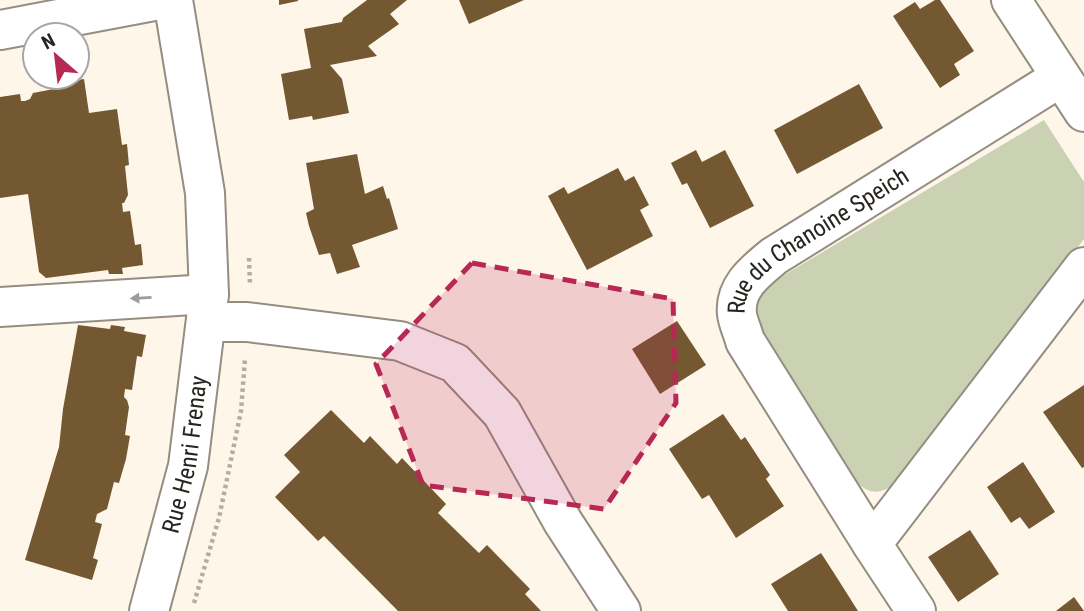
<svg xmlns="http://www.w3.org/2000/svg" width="1084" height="611" font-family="'Roboto Condensed',sans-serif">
<rect width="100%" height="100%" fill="#fff6ea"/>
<!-- green -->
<path fill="#cbd1b3" d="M1044 120 1084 182V239L898 483C878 494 872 496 855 481L760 331C754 309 757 303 769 284Z"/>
<!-- building -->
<g fill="#745831">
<path d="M279 0H298V1L279 5Z"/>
<path d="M367 0H407L390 14 399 24 368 46 377 56 330 65 342 79 349 113 313 120 312 116 289 120 281 74 311 68 304 29 342 22 343 18Z"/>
<path d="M459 0H524L469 24Z"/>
<path d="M935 0H940L974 51 954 64 960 75 940 88 893 16 915 2 920 9Z"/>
<path d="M84 79 89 113 117 109 122 145 127 144 129 165 125 166 128 195 124 203H122L123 212 130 211 135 245 141 244 143 265 122 268 123 274H109L108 270 46 278 39 272 28 194 0 198V97L20 94 21 101H25L30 99 33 93 64 87V82Z"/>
<path d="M859 84 883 128 797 174 774 130Z"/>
<path d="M696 150 702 162 725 150 754 206 710 228 687 183 682 185 671 163Z"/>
<path d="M357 154 365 194 383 186 387 199 389 198 398 229 352 245 360 267 337 274 330 253 319 255 309 226 306 213 314 209 306 163Z"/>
<path d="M618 168 625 181 634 176 649 205 640 210 653 236 587 270 548 196 564 187 568 194Z"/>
<path d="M677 321 706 365 660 394 632 349Z"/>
<path d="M78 325 110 329 111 325 125 327 124 331 146 335 142 357 137 356 132 390 125 389 124 397 127 400 129 407 125 435 130 436 126 459 119 483 114 482 107 509 97 514 95 522 102 524 93 558 98 560 92 580 25 560 59 447 63 409Z"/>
<path d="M1084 385V467L1082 468 1043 412Z"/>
<path d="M331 410 364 443 370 436 397 464 402 458 446 504 438 513 479 553 487 545 530 589 525 594 541 611H398L324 536 318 541 275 497 300 472 284 455Z"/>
<path d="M723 414 741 440 745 437 770 475 766 479 784 506 736 538 709 495 702 499 669 449Z"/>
<path d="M1023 462 1055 512 1029 529 1020 517 1011 523 987 487Z"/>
<path d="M970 530 999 574 958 602 928 557Z"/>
<path d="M821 553 834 573 858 611H788L771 584Z"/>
<path d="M1074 597 1084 611H1056Z"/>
</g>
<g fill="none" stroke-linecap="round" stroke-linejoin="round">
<!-- minor casing -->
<g stroke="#958d82" stroke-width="42">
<g id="minor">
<path d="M1011 0 1084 112"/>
<path d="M0 30 159 0"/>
<path d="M0 307 209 294"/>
<path d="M206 322H247L400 341 455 363 502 413 563 522 621 611"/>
<path d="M872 544 1084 267"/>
<path id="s1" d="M149 611 188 466 209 294 205 193 173 0"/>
<path id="s2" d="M916 611 872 544 745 341C743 332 738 323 737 314 734 287 756 271 774 256L1061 77"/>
</g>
</g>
<!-- path -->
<g stroke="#b4ada4" stroke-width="4.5" stroke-dasharray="3.5 3.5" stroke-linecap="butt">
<path d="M249 258 250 284"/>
<path d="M194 603 219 518 241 411 245 359"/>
</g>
<!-- minor -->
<use href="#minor" stroke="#fff" stroke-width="38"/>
</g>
<!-- one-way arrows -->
<defs><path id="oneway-solid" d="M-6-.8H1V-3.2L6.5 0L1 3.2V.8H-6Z" transform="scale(1.75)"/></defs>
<use fill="#9e9c9b" href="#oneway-solid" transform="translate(141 298) rotate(177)"/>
<!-- marked area -->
<path fill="#b72854" fill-opacity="0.2" stroke="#b72854" stroke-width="5" stroke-dasharray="14 9" stroke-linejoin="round" d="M472 263 673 299 676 403 604 509 423 485 376 364Z"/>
<g text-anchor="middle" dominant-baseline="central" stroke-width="7" stroke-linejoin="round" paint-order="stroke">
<!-- street labels -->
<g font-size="24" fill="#282420" stroke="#fff">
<text stroke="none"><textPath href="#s2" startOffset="462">Rue du Chanoine Speich</textPath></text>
<text stroke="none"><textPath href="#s1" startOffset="161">Rue Henri Frenay</textPath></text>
</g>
</g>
<!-- north arrow -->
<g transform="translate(56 56) rotate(332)"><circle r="33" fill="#ffffff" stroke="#a9a7a6" stroke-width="2"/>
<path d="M0-5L12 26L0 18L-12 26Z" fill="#b72854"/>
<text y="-10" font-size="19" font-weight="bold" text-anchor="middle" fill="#282420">N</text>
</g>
</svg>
